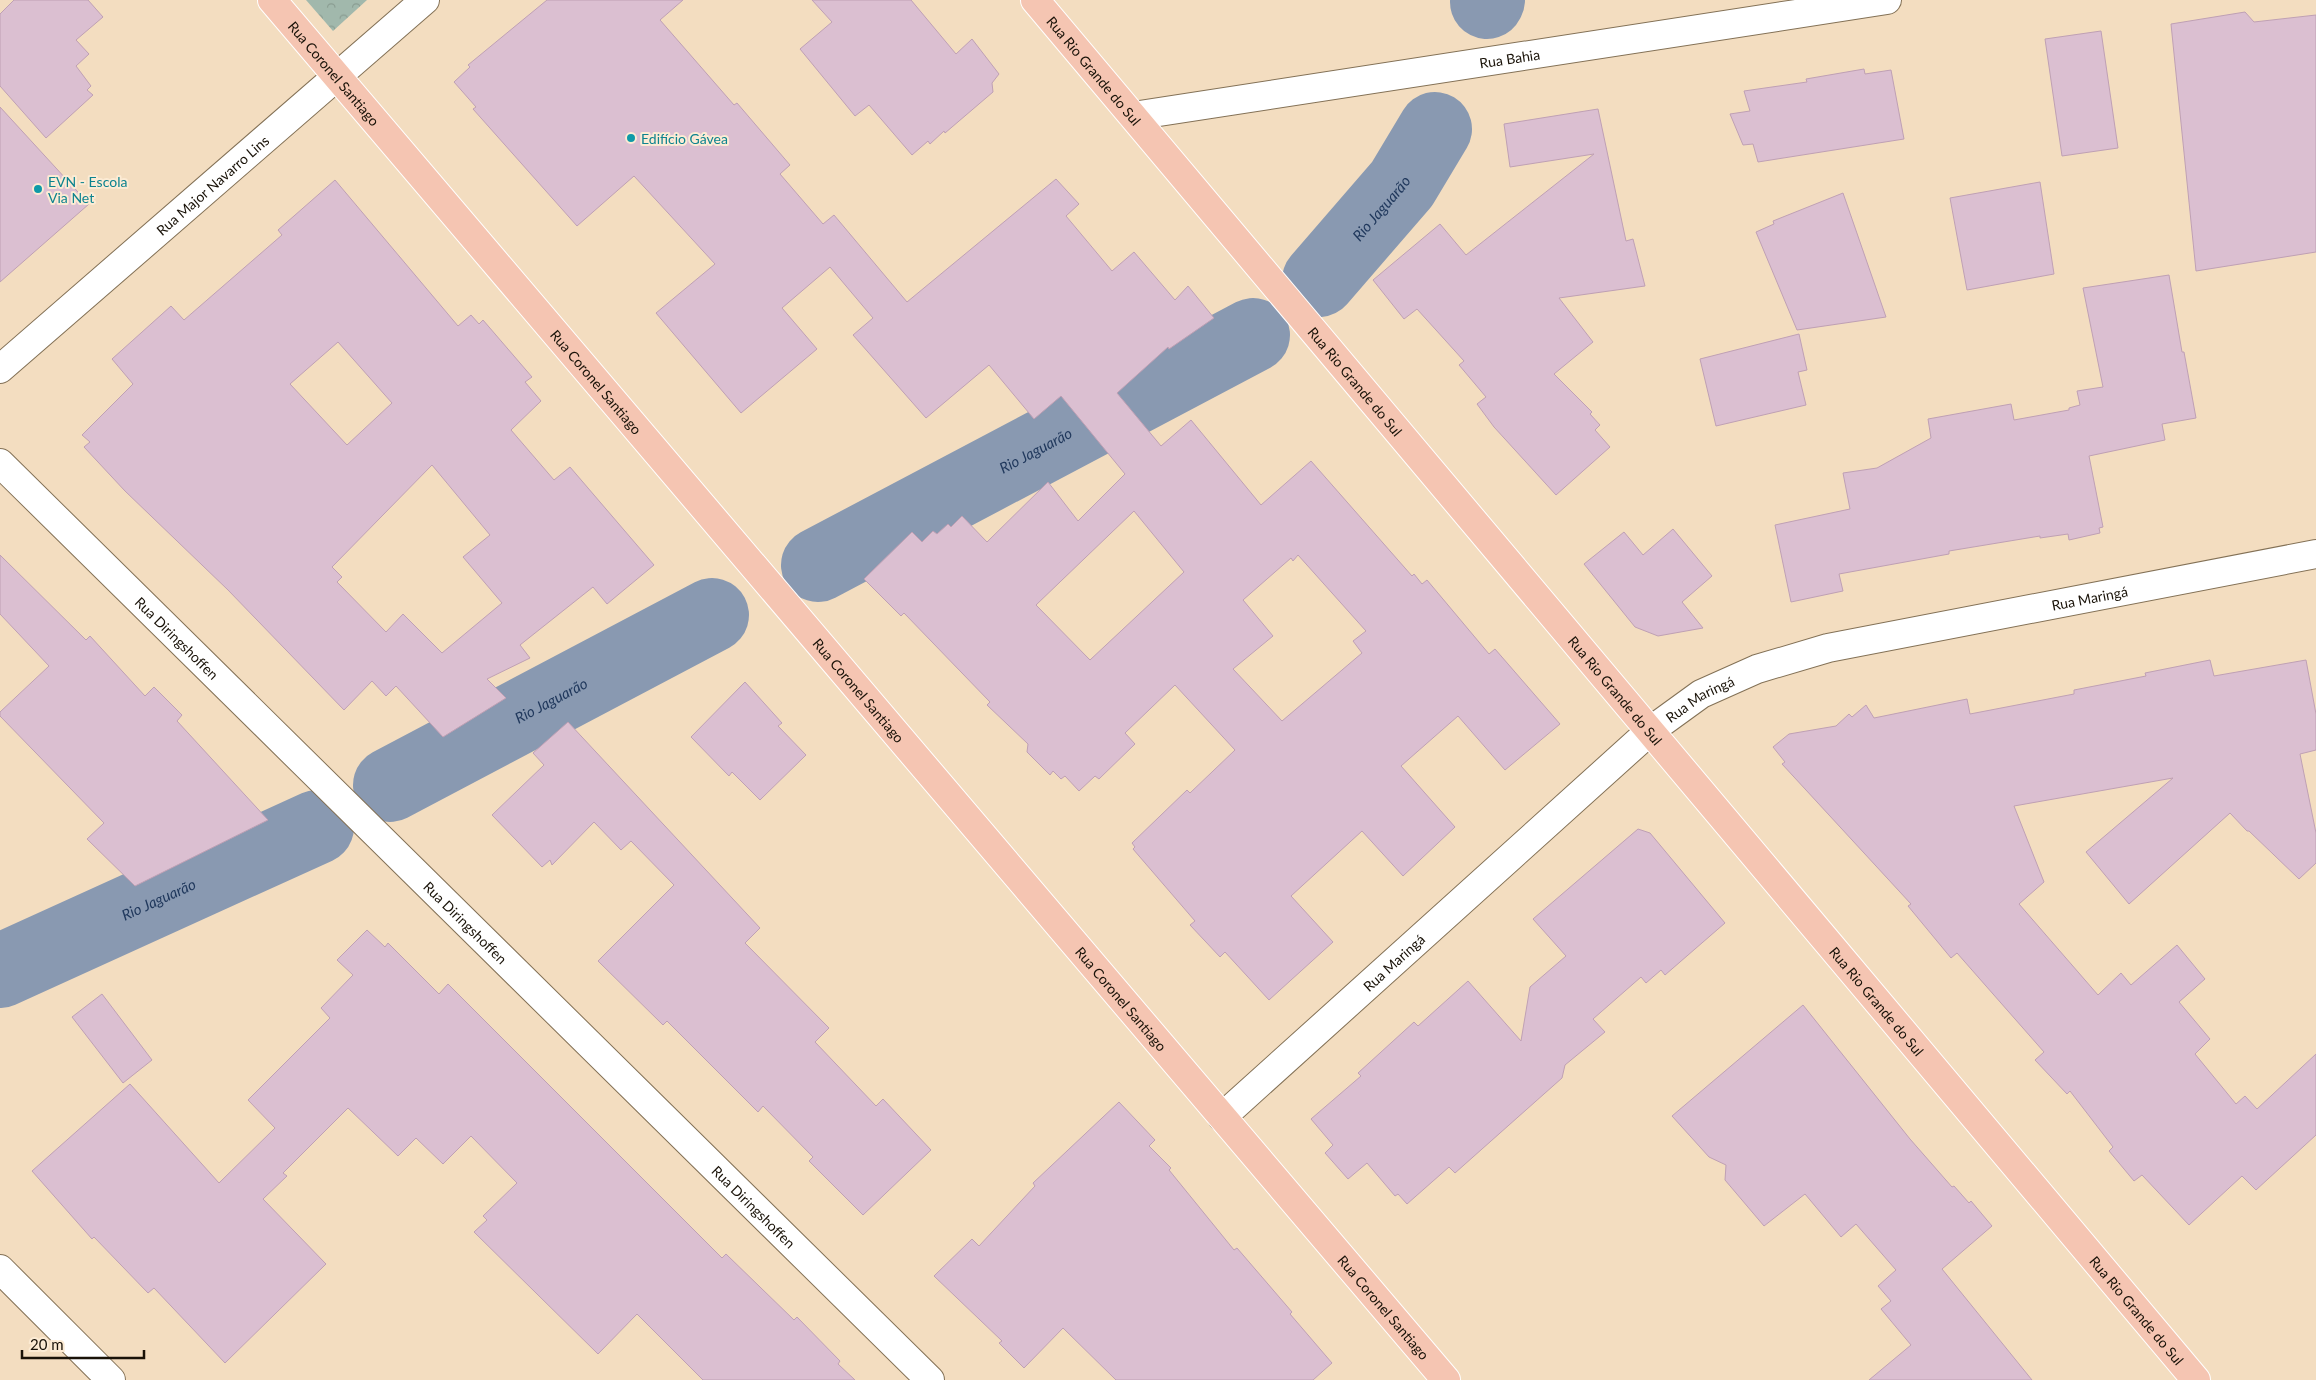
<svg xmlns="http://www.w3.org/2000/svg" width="2316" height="1380" font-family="Lato,sans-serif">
<defs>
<pattern id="forest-crowns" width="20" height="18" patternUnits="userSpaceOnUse" patternTransform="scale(1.25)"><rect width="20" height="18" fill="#a1b8ac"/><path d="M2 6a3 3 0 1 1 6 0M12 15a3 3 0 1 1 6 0" fill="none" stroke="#8a9d92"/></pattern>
</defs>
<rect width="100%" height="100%" fill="#f3ddc0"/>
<!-- forest -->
<path fill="url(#forest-crowns)" d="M306 0H367L333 31Z"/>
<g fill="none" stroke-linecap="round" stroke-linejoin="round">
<!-- river -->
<g stroke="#8999b1" stroke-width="74">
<path d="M1487 2 1488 0"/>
<path id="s1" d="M1319 280 1402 184 1435 129"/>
<path id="s2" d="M818 565 1253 335"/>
<path id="s3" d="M390 785 712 615"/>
<path id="s4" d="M0 971 317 827"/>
</g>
</g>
<!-- building -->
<g fill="#dbbfd1" stroke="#bfa0b4" fill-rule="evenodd">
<path d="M14 0H88L103 17 76 40 89 54 76 66 91 86 87 90 93 95 46 138 0 86V14Z"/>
<path d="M547 0H683L660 20 734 105 737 103 790 165 780 174 823 224 834 215 907 302 1056 179 1079 204 1066 216 1112 271 1134 252 1175 300 1188 286 1214 318 1169 349 1168 347 1117 393 1161 446 1191 420 1261 505 1311 461 1412 576 1414 574 1422 584 1427 580 1489 654 1495 649 1560 724 1505 770 1458 716 1401 766 1455 827 1403 876 1362 831 1291 896 1333 942 1269 1000 1225 952 1220 957 1190 925 1195 921 1133 849 1135 847 1132 843 1187 790 1190 793 1235 750 1175 685 1125 733 1135 744 1099 779 1095 776 1079 791 1065 776 1061 779 1053 771 1050 775 1027 752 1028 744 987 705 990 702 904 613 901 616 864 579 912 532 922 542 933 531 937 534 948 524 951 527 962 516 987 542 1048 482 1078 521 1125 474 1061 396 1034 419 989 365 926 418 853 335 873 318 830 267 782 308 817 349 741 413 656 313 715 264 634 176 577 226 473 109 476 107 454 82 470 67 468 65ZM1134 511 1184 572 1090 660 1036 605ZM1298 555 1366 631 1353 641 1362 653 1282 721 1233 669 1273 636 1243 600 1291 558 1293 561Z"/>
<path d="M812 0H911L956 54 972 39 999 74 992 83 993 92 945 133 944 131 930 144 928 141 912 155 869 105 855 116 800 49 832 22Z"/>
<path d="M2245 12 2254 22 2316 15V252L2196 271 2171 24Z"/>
<path d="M2101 31 2118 148 2062 156 2045 39Z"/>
<path d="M1864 69 1865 74 1891 70 1904 139 1758 162 1753 144 1743 145 1730 114 1750 111 1744 91 1807 82 1806 79Z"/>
<path d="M0 107 89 204 0 282Z"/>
<path d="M1598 109 1626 241 1633 239 1645 286 1559 298 1593 342 1554 374 1592 412 1590 414 1600 425 1595 430 1610 447 1556 495 1494 427 1477 404 1486 397 1459 365 1464 361 1417 309 1404 319 1373 280 1440 224 1466 255 1594 154 1510 167 1504 124Z"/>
<path d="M335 180 458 326 471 315 479 324 483 320 532 377 525 382 541 401 511 430 554 480 570 467 654 565 607 604 593 587 520 645 530 658 487 679 506 698 443 737 396 686 386 696 372 681 344 710 228 590 125 491 84 447 90 442 82 435 133 384 112 359 171 306 184 320 282 235 278 230ZM338 342 392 403 347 445 290 384ZM432 465 490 535 463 557 502 603 442 653 403 614 386 632 337 582 342 577 332 567Z"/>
<path d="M2040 182 2054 274 1967 290 1950 198Z"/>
<path d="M1843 193 1886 317 1797 330 1756 232 1774 224 1773 221Z"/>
<path d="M2169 275 2182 352H2184L2196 418 2162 424 2165 440 2089 456 2103 527 2099 528 2100 533 2069 540 2068 534 2040 538V536L1949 551V554L1839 574 1843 591 1791 602 1775 525 1850 509 1843 473 1877 468 1931 438 1928 419 2011 404 2014 420 2069 410V408L2080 405 2077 391 2103 387 2083 288Z"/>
<path d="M1799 334 1807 370 1798 372 1806 405 1716 426 1700 359Z"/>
<path d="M1673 529 1712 576 1682 602 1703 628 1658 636 1635 627 1584 564 1624 532 1643 555Z"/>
<path d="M0 555 86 640 90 636 145 696 154 687 182 715 177 721 268 820 135 886 87 839 104 823 0 716V712L49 666 0 614Z"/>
<path d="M2210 660 2214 676 2306 660 2316 714V750L2300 754 2316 833V863L2299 879 2249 831H2247L2230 813 2129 904 2086 852 2173 778 2014 806 2044 882 2019 904 2098 995 2121 973 2131 985 2177 945 2205 979 2179 1002 2210 1039 2195 1054 2236 1104 2245 1096 2257 1109 2316 1054V1135L2256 1190 2242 1176 2189 1225 2142 1175 2134 1181 2109 1151 2113 1147 2070 1091 2067 1094 2035 1060 2044 1052 1957 953 1951 958 1908 906 1911 904 1782 764 1785 762 1773 747 1789 734 1836 726 1849 714 1852 717 1866 705 1874 718 1967 699 1970 714 2074 694V690L2146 676 2145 673Z"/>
<path d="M745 682 782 723 778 726 806 755 760 800 732 772 729 776 691 737Z"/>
<path d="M568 722 760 928 745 943 829 1028 815 1042 876 1106 883 1099 931 1150 863 1215 809 1161 813 1157 763 1106 758 1112 667 1021 663 1025 598 961 674 885 631 841 621 850 594 822 552 865 550 860 542 867 492 815 544 765 533 753Z"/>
<path d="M1638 829 1650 833 1725 923 1665 975 1661 970 1646 983 1641 977 1593 1019 1605 1032 1565 1065 1562 1078 1455 1173 1449 1167 1407 1204 1398 1194 1395 1196 1367 1163 1348 1179 1325 1153 1333 1145 1311 1119 1361 1076 1358 1073 1414 1022 1418 1026 1468 981 1521 1041 1530 987 1566 956 1533 919Z"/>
<path d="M367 930 385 947 388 943 439 994 448 984 722 1258 726 1254 794 1320 797 1317 840 1361 838 1364 855 1380H703L637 1314 598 1354 474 1232 487 1220 483 1216 517 1183 471 1136 443 1164 416 1138 398 1156 348 1108 283 1173 287 1176 263 1199 326 1264 225 1363 154 1288 148 1293 94 1237 92 1239 32 1171 130 1084 219 1183 275 1128 248 1100 330 1018 321 1008 353 975 337 960Z"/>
<path d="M102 994 152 1060 123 1083 72 1017Z"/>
<path d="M1803 1005 1910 1139 1952 1187 1954 1186 1969 1203 1971 1201 1992 1226 1942 1269 2032 1380H1869L1911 1345 1881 1309 1891 1301 1878 1286 1896 1270 1856 1224 1841 1237 1805 1194 1764 1226 1725 1180 1726 1165 1709 1157 1672 1116Z"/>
<path d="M1119 1102 1155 1140 1149 1146 1171 1168 1169 1170 1234 1250 1237 1248 1292 1312 1290 1314 1332 1363 1313 1380H1116L1063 1328 1024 1368 999 1343 1002 1341 934 1276 972 1239 979 1246 1035 1186 1033 1183Z"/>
</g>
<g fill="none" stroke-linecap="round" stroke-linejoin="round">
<!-- minor casing -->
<g stroke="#837156" stroke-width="30">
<g id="minor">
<path id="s5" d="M1133 116 1887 0"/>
<path id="s6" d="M0 369 425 0"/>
<path id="s7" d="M0 463 930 1380"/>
<path id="s8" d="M1222 1117 1650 731 1701 694 1757 669 1828 648 2316 554"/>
<path d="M0 1269 111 1380"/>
</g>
</g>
<!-- major casing -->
<g stroke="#fff" stroke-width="30">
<g id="major">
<path id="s9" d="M272 0 1446 1380"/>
<path id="s10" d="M1035 0 2196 1380"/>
</g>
</g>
<!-- minor -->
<use href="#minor" stroke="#fff" stroke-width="28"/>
<!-- major -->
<use href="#major" stroke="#f5c5b2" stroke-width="28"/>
</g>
<!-- markers -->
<g fill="#0f9aa8" stroke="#fcebd4" stroke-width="2">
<circle cx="631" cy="138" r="5"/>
<circle cx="38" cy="189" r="5"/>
</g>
<g text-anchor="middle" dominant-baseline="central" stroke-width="4" stroke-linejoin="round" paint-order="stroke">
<!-- street labels -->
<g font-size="14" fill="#191208" stroke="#fcebd4">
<text stroke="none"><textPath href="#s5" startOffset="381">Rua Bahia</textPath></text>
<text stroke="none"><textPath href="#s10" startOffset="92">Rua Rio Grande do Sul</textPath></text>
<text stroke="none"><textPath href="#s9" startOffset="96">Rua Coronel Santiago</textPath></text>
<text stroke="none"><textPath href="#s6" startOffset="281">Rua Major Navarro Lins</textPath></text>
<text stroke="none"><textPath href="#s10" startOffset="498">Rua Rio Grande do Sul</textPath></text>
<text stroke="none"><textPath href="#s9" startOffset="501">Rua Coronel Santiago</textPath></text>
<text stroke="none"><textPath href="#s8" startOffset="1041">Rua Maringá</textPath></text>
<text stroke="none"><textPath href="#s7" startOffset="249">Rua Diringshoffen</textPath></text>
<text stroke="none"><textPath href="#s9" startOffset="906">Rua Coronel Santiago</textPath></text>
<text stroke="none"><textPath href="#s10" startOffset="902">Rua Rio Grande do Sul</textPath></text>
<text stroke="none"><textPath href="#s8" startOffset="636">Rua Maringá</textPath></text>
<text stroke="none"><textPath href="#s7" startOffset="654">Rua Diringshoffen</textPath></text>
<text stroke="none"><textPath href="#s8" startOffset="231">Rua Maringá</textPath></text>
<text stroke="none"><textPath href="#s9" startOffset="1311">Rua Coronel Santiago</textPath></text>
<text stroke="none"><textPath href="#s10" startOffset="1308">Rua Rio Grande do Sul</textPath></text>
<text stroke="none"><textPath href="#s7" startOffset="1059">Rua Diringshoffen</textPath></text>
<text stroke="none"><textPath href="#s9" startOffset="1716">Rua Coronel Santiago</textPath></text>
<text stroke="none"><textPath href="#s10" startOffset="1712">Rua Rio Grande do Sul</textPath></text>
</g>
<!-- culture labels -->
<g font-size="14" fill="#0d838f" stroke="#fcebd4" text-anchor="start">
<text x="641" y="138">Edifício Gávea</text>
<text x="48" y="181">EVN - Escola<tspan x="48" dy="16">Via Net</tspan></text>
</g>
<!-- water labels -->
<g font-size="15" font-style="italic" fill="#21395d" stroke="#fcebd4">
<text stroke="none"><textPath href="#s1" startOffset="95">Rio Jaguarão</textPath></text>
<text stroke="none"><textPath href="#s2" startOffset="246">Rio Jaguarão</textPath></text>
<text stroke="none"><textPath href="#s3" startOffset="182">Rio Jaguarão</textPath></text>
<text stroke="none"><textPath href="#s4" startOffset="174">Rio Jaguarão</textPath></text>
</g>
</g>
<!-- scale -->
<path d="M22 1350v8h122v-8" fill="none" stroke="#191208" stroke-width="2.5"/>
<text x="30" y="1350" font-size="15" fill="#191208" stroke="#fcebd4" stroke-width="4" paint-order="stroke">20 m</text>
</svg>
